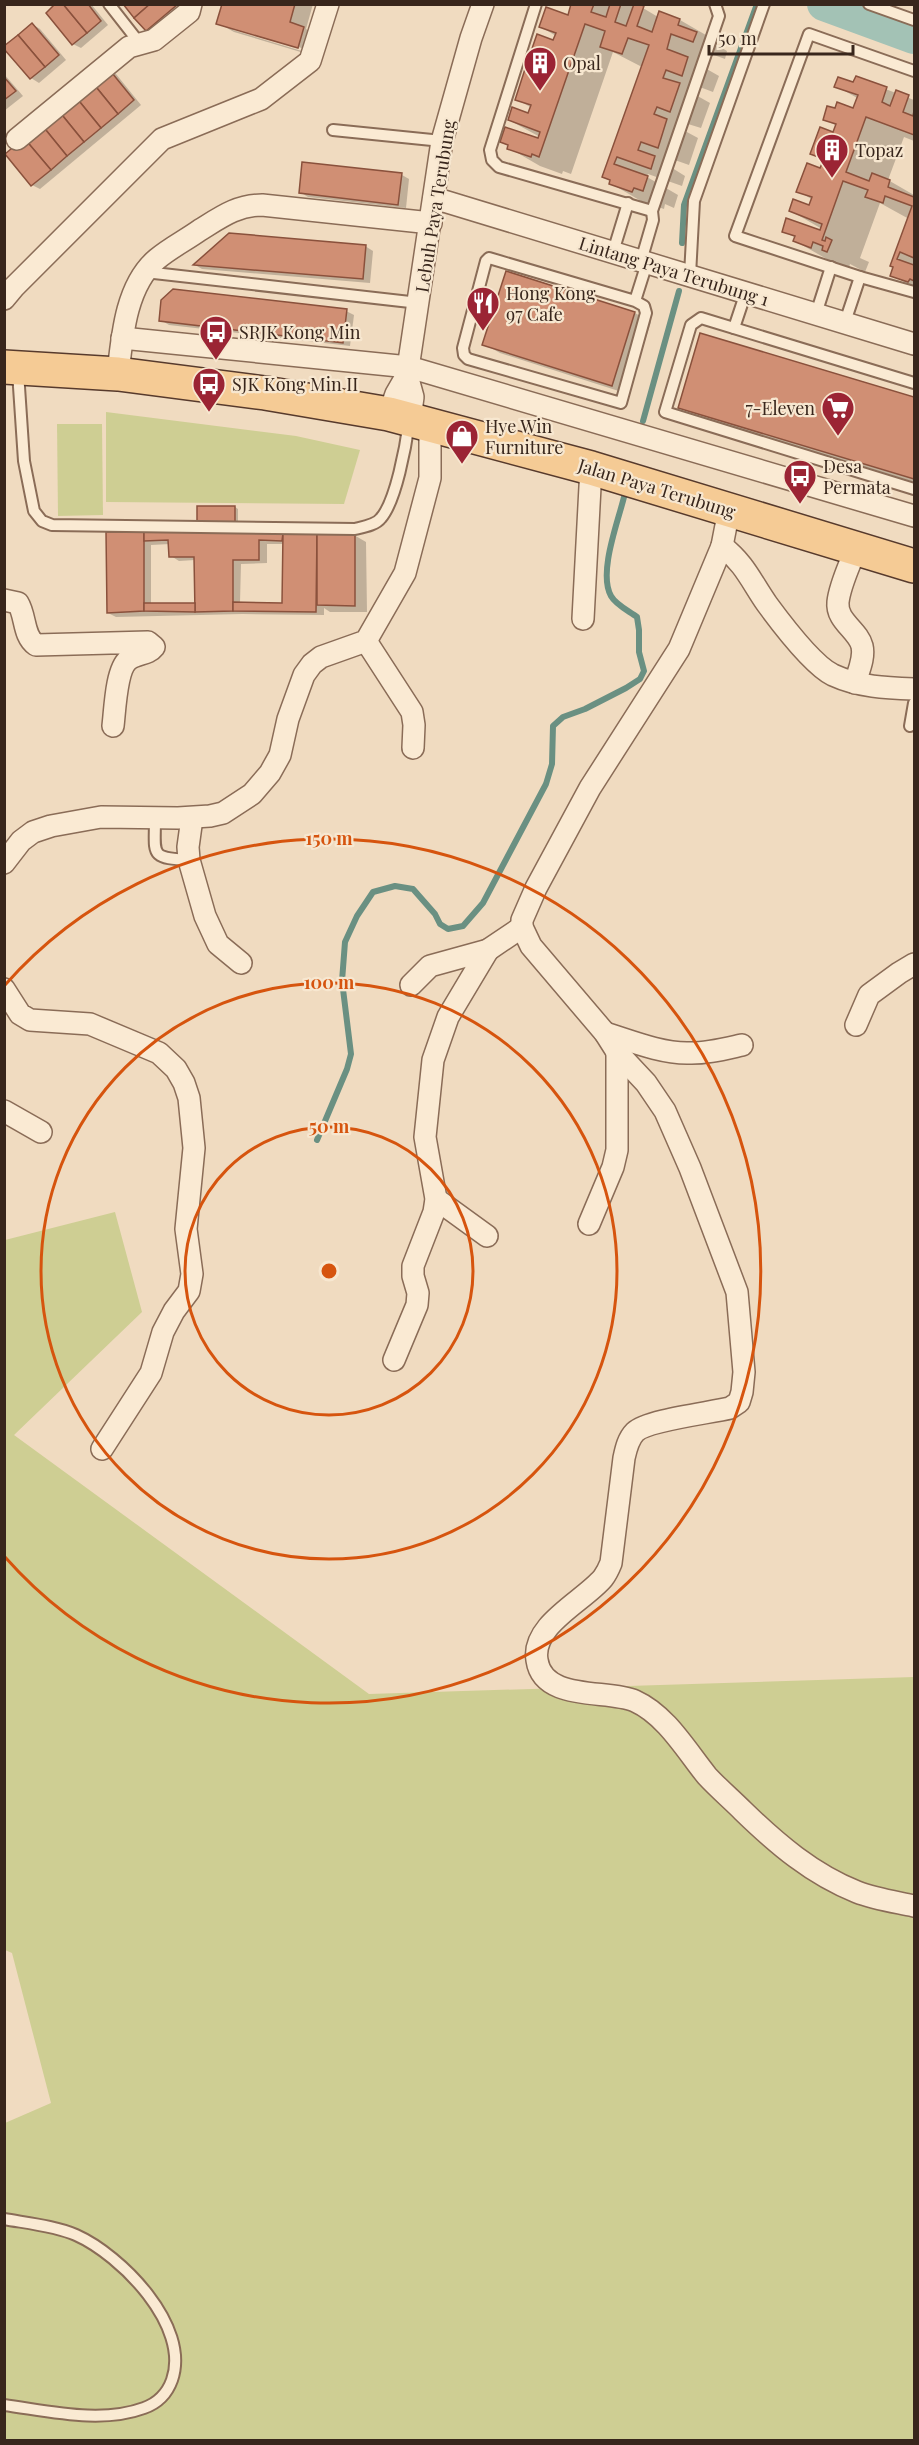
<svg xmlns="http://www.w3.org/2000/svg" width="919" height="2445" font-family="'Playfair Display',serif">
<rect width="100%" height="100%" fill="#f0dbc0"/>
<!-- green -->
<g fill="#cece93">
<path d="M106 412 296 436 360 450 344 504 106 502Z"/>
<path d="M57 424H102L103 515 58 516Z"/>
<path d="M115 1212 142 1312 14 1435 369 1694 914 1677V2440H5V2123L51 2103 12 1953 5 1950V1240Z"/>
</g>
<!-- shadow -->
<g fill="#0003" fill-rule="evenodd">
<path d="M58 4H91L108 25 81 48 73 44Z"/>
<path d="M125 4H191L154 35 147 30Z"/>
<path d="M224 4H313L306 29 319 37 314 56 234 32 218 23ZM233 27 305 49V52L233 30Z"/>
<path d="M573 4H629L634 7 643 8 658 17 660 13 680 20 711 38 710 41 727 51 725 59 703 51 698 64 719 76 713 92 697 86 694 94 710 103 701 128 688 124 685 131 698 138 689 165 672 159 669 166 685 176 682 186 648 174 647 177 678 195 674 208 665 204 664 209 641 201 610 183 611 181 604 177 642 67 613 52 571 174 563 171 562 174 540 166 509 148V146L502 142 539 140 540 137 509 120 529 114 532 108 516 99 539 76 541 70 528 63 554 41 556 36 541 27 569 16Z"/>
<path d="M32 24 40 29 66 60 39 83 31 78Z"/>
<path d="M108 70 116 74 141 105 40 189 32 185Z"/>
<path d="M4 74 23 96 4 111Z"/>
<path d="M857 78 914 100V141L904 137 888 180 914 195V288L892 275 895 267 892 266 909 219 880 203 860 258 869 262 865 272 850 264 849 268 832 262 795 241 796 238 783 231 821 232 822 229 791 211 810 207 813 200 798 191 821 170 825 161 812 153 834 134 837 126 824 119 854 110 859 99 836 86 854 84Z"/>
<path d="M402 175 409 179 406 208 308 197 300 192Z"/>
<path d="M365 246 373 251 370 283 202 269 195 265Z"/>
<path d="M507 273 635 313 651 322 628 394 500 353 484 344Z"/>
<path d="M346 311 354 315 350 346 169 325 161 320Z"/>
<path d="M701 334 914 398V482L695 416 679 407Z"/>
<path d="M198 507H235L238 509V534L354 535 366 542 367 612H330L324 608V615L242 614 116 617 108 613V534H198ZM170 544 171 556 179 561 195 560 196 604 151 605V545ZM267 544H284V604L240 603 241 564 267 563Z"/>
</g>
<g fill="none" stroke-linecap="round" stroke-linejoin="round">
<!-- stream -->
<g stroke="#6a9082" stroke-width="6">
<path d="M682 243 684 205 757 4"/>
<path d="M643 421 679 291"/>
<path d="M317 1140 347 1069 351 1054 342 981 345 942 357 916 373 892 395 886 413 889 435 914 440 924 448 929 463 926 483 903 546 784 552 764 553 726 563 717 585 709 626 688 640 679 644 671 639 652V630L637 617C629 611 616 605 611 596 598 573 618 522 624 497"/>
</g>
<!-- river -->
<path stroke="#a3c2b5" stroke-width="34" d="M824 4 914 37"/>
</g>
<!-- building -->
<g fill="#d08f74" stroke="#8a513c" stroke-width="1.5">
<path d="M55 4H63L87 33 72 45 46 13Z"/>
<path d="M63 4H88L101 21 87 33Z"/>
<path d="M123 4H150L134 18Z"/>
<path d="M150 4H178L146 31 134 18Z"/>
<path d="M222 4H295L290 22 304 27 298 48 216 24Z"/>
<path d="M571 4H594L591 12 606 17 610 4H621L615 22 626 26 634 4H638L644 6 637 26 652 32 659 11 680 19 678 25 697 32 693 42 671 34 667 49 688 57 682 76 666 70 663 78 680 83 670 112 657 107 654 114 667 119 658 148 641 142 638 150 655 156 651 169 617 157 614 164 648 176 643 191 634 188 632 192 609 184 610 180 602 177 649 45 628 38 622 54 600 47 605 31 585 24 539 157 532 154 531 157 507 149 508 145 500 142 505 127 538 138 540 132 508 120 512 107 528 113 531 105 515 100 525 69 538 74 540 68 527 63 537 34 553 40 556 33 539 27 546 7 568 15Z"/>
<path d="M32 23 59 55 45 67 18 35Z"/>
<path d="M18 35 45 67 30 79 4 49V46Z"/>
<path d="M108 68 134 100 118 114 92 82Z"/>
<path d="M856 76 887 87 882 102 890 106 896 90 909 95 903 112 913 116 914 111V135L866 117 846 172 869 181 872 173 890 180 888 187 914 197V258L900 252 897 259 914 265V281L910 279 908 282 890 276 893 267 890 266 912 206 885 196 883 203 865 197 868 190 843 181 822 240 825 241 826 237 832 240 827 252 822 250 823 246 813 242 811 248 793 241 795 236 782 232 786 218 820 230 822 224 789 211 793 199 809 205 812 197 796 192 807 163 820 168 824 159 810 154 820 127 833 132 836 124 823 120 827 106 835 108 837 102 853 108 858 95 834 87 838 77 853 82Z"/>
<path d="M4 77 16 91 4 100Z"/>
<path d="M92 82 118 114 101 128 75 96Z"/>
<path d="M75 96 101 128 84 142 58 110Z"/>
<path d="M58 110 84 142 67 156 41 124Z"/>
<path d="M41 124 67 156 51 170 24 138Z"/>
<path d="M24 138 51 170 31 186 5 154Z"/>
<path d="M302 162 402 173 398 205 299 193Z"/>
<path d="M229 233 366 245 363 279 193 265Z"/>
<path d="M506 271 635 312 612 386 482 345Z"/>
<path d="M173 289 347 309 343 343 159 321 161 300Z"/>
<path d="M700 333 914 397V479L678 408Z"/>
<path d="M197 506H235V533L197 532Z"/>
<path d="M106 532H144V611L107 613Z"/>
<path d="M144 532 283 533 282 541 259 540V560H233V611L195 612 194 557H169L168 540 144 541Z"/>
<path d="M283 533H317L316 612 233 611V602L282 603Z"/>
<path d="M317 533 355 534V606L317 605Z"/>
<path d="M144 603H195V612L144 611Z"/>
</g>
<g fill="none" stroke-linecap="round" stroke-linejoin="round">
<!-- lane casing -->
<g stroke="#8a6c57" stroke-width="14">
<g id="lane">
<path d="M109 4 141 45"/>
<path d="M536 4 490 150 492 160 499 167 652 211"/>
<path d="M869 4 914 20"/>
<path d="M914 71 809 34 735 236 860 277 914 292"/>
<path d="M333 130 442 141"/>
<path d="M613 252 628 203"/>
<path d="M641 261 653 220 652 211 719 16 715 4"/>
<path d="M145 272 419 303"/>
<path d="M690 275 694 201 764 4"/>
<path d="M635 301 644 306 646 313 621 403 468 359 464 355 463 348 486 261 489 258 635 301 647 263"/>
<path d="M816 314 831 267"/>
<path d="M845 322 860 277"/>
<path d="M734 328 746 292"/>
<path d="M18 372 24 461 34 511 42 521 52 525 355 529C363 527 376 525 381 518 396 501 406 445 409 422"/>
<path d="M914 383 701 318 691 325 665 412 914 489"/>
<path d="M910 726 914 703"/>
<path d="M155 818C155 855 149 858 189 860"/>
<path d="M4 2219C26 2223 56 2226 76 2235 121 2255 191 2326 172 2380 167 2394 158 2403 144 2408 101 2424 49 2411 4 2405"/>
</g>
</g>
<!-- street casing -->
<g stroke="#8a6c57" stroke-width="24">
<g id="street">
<path d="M17 139 129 47 154 40 189 12 191 4"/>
<path d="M434 198 914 344"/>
<path d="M4 299 14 287 162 139 261 99 310 61 328 4"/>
<path d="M122 338 409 367 914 516"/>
<path d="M118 374C122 336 126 285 157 259 170 248 186 240 200 230 221 217 237 205 262 205L431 223"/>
<path d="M407 375 413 397 410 419"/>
<path d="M389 414 396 394 407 375 442 141 471 38 483 4"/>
<path d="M729 510 722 546 679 649 590 788 536 888 522 920V927L531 946 605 1033 617 1052 646 1083 665 1111 690 1168 737 1292 744 1372 742 1392 739 1402 730 1408C710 1413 647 1420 635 1432 628 1439 626 1449 624 1458L611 1563C609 1568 606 1574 603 1578 584 1601 531 1625 537 1660 543 1702 608 1689 635 1701 666 1715 686 1750 707 1776 718 1788 731 1799 743 1811 777 1844 812 1874 857 1892 875 1899 896 1902 914 1906"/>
<path d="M722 546C745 564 751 581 767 604 781 623 813 665 833 675 859 687 886 688 914 689"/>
<path d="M4 600 18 603C26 616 23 636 36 645L148 642 154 647C148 655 136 653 128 660 116 670 115 710 113 726"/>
<path d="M583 619 591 468"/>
<path d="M366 641 412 712 414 725 413 748"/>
<path d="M855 683C858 672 865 658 862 646 858 630 836 621 838 602 840 584 850 565 856 548"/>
<path d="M192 818 188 847 189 860 205 916 218 944 241 963"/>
<path d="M4 863 21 841 33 832 51 826 101 817 178 818 210 816 223 813 252 794 270 773 280 755 288 719 304 675 312 664 321 657 366 641 405 573 430 478V424"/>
<path d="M411 985 430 966 488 950 522 927"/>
<path d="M4 989 20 1014 30 1020 90 1024 159 1053 176 1069 184 1083 189 1098 194 1148 186 1229 192 1274 189 1291 174 1311 163 1332 151 1373 102 1449"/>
<path d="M856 1025 869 995 899 973 914 964"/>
<path d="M605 1033C631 1041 660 1053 687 1053 705 1054 724 1049 742 1045"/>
<path d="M4 1111 41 1132"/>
<path d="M436 1199 487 1236"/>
<path d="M589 1224 613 1167 617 1150V1052"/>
<path d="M394 1360 417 1305 418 1293 413 1276V1266L434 1212 436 1199 425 1137 433 1060 448 1017 488 950"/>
</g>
</g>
<!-- primary casing -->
<g stroke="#573a2c" stroke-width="36">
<path id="primary" d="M4 367 118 374 265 393 389 414 591 468 914 566"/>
</g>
<!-- lane -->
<use href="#lane" stroke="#faead3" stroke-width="10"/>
<!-- street -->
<use href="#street" stroke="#faead3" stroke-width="21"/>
<!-- primary -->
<use href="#primary" stroke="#f5cb95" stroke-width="33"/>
</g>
<!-- distance rings -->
<g fill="none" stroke="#d6540e" stroke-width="3">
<circle cx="329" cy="1271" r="144"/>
<circle cx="329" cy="1271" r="288"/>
<path d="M5 985A432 432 0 1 1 5 1557"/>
</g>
<!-- icons -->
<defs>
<g id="building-pin" transform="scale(1.725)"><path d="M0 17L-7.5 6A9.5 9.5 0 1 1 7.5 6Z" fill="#9b2434" stroke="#f7e7d0"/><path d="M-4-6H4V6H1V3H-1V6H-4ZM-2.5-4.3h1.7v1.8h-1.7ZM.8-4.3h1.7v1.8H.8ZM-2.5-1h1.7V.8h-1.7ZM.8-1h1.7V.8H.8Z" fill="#fff"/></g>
<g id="restaurant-pin" transform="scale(1.725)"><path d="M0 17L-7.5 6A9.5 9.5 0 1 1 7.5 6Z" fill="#9b2434" stroke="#f7e7d0"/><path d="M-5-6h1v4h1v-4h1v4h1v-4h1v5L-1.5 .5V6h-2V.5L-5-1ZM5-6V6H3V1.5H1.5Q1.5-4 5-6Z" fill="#fff"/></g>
<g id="bus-pin" transform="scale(1.725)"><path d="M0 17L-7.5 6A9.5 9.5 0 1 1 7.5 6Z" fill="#9b2434" stroke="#f7e7d0"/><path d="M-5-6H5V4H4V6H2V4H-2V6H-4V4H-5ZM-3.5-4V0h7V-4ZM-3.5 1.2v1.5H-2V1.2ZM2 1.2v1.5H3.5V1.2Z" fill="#fff"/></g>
<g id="supermarket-pin" transform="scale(1.725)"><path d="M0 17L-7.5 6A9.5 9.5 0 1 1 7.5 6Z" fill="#9b2434" stroke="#f7e7d0"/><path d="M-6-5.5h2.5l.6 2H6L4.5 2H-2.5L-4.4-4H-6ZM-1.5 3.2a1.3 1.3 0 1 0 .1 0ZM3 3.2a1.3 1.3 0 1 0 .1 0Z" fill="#fff"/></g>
<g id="shop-pin" transform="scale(1.725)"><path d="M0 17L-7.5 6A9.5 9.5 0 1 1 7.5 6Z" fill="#9b2434" stroke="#f7e7d0"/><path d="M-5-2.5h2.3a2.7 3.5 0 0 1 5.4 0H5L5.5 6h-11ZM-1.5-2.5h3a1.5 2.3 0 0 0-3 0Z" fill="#fff"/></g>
</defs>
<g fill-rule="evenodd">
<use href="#building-pin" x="540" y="63"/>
<use href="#building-pin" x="832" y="150"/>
<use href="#restaurant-pin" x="483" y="303"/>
<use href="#bus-pin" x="216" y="332"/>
<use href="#bus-pin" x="209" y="384"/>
<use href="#supermarket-pin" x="838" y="408"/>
<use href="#shop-pin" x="462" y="436"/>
<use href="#bus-pin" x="800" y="476"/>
</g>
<g text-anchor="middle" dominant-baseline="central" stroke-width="4.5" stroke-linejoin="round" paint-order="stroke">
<!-- poi labels -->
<g font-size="18" fill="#38261c" stroke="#f7e7d0" text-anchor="start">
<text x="563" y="63">Opal</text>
<text x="855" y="150">Topaz</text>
<text x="506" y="293">Hong Kong<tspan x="506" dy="21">97 Cafe</tspan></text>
<text x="239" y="332">SRJK Kong Min</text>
<text x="232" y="384">SJK Kong Min II</text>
<text x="815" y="408" text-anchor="end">7-Eleven</text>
<text x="485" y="426">Hye Win<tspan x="485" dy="21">Furniture</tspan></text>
<text x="823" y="466">Desa<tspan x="823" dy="21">Permata</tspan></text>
</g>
<!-- street labels -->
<g font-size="18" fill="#38261c" stroke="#f7e7d0">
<text transform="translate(435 206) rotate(-81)">Lebuh Paya Terubung</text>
<text transform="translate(674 271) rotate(17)">Lintang Paya Terubung 1</text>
<text transform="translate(657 488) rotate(17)">Jalan Paya Terubung</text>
</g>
</g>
<circle cx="329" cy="1271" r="9" fill="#d6540e" stroke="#f7e7d0" stroke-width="3"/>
<g font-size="18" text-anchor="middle" font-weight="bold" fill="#d6540e" stroke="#f7e7d0" stroke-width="4.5" stroke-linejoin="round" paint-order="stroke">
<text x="329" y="845">150 m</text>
<text x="329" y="989">100 m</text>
<text x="329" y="1133">50 m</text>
</g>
<!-- border -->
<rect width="919" height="2445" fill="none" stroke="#38261c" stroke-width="12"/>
<!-- scale -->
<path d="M709 45v9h144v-9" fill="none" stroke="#38261c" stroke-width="3"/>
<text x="718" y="45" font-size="18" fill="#38261c" stroke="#f7e7d0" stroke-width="4.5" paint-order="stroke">50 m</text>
</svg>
